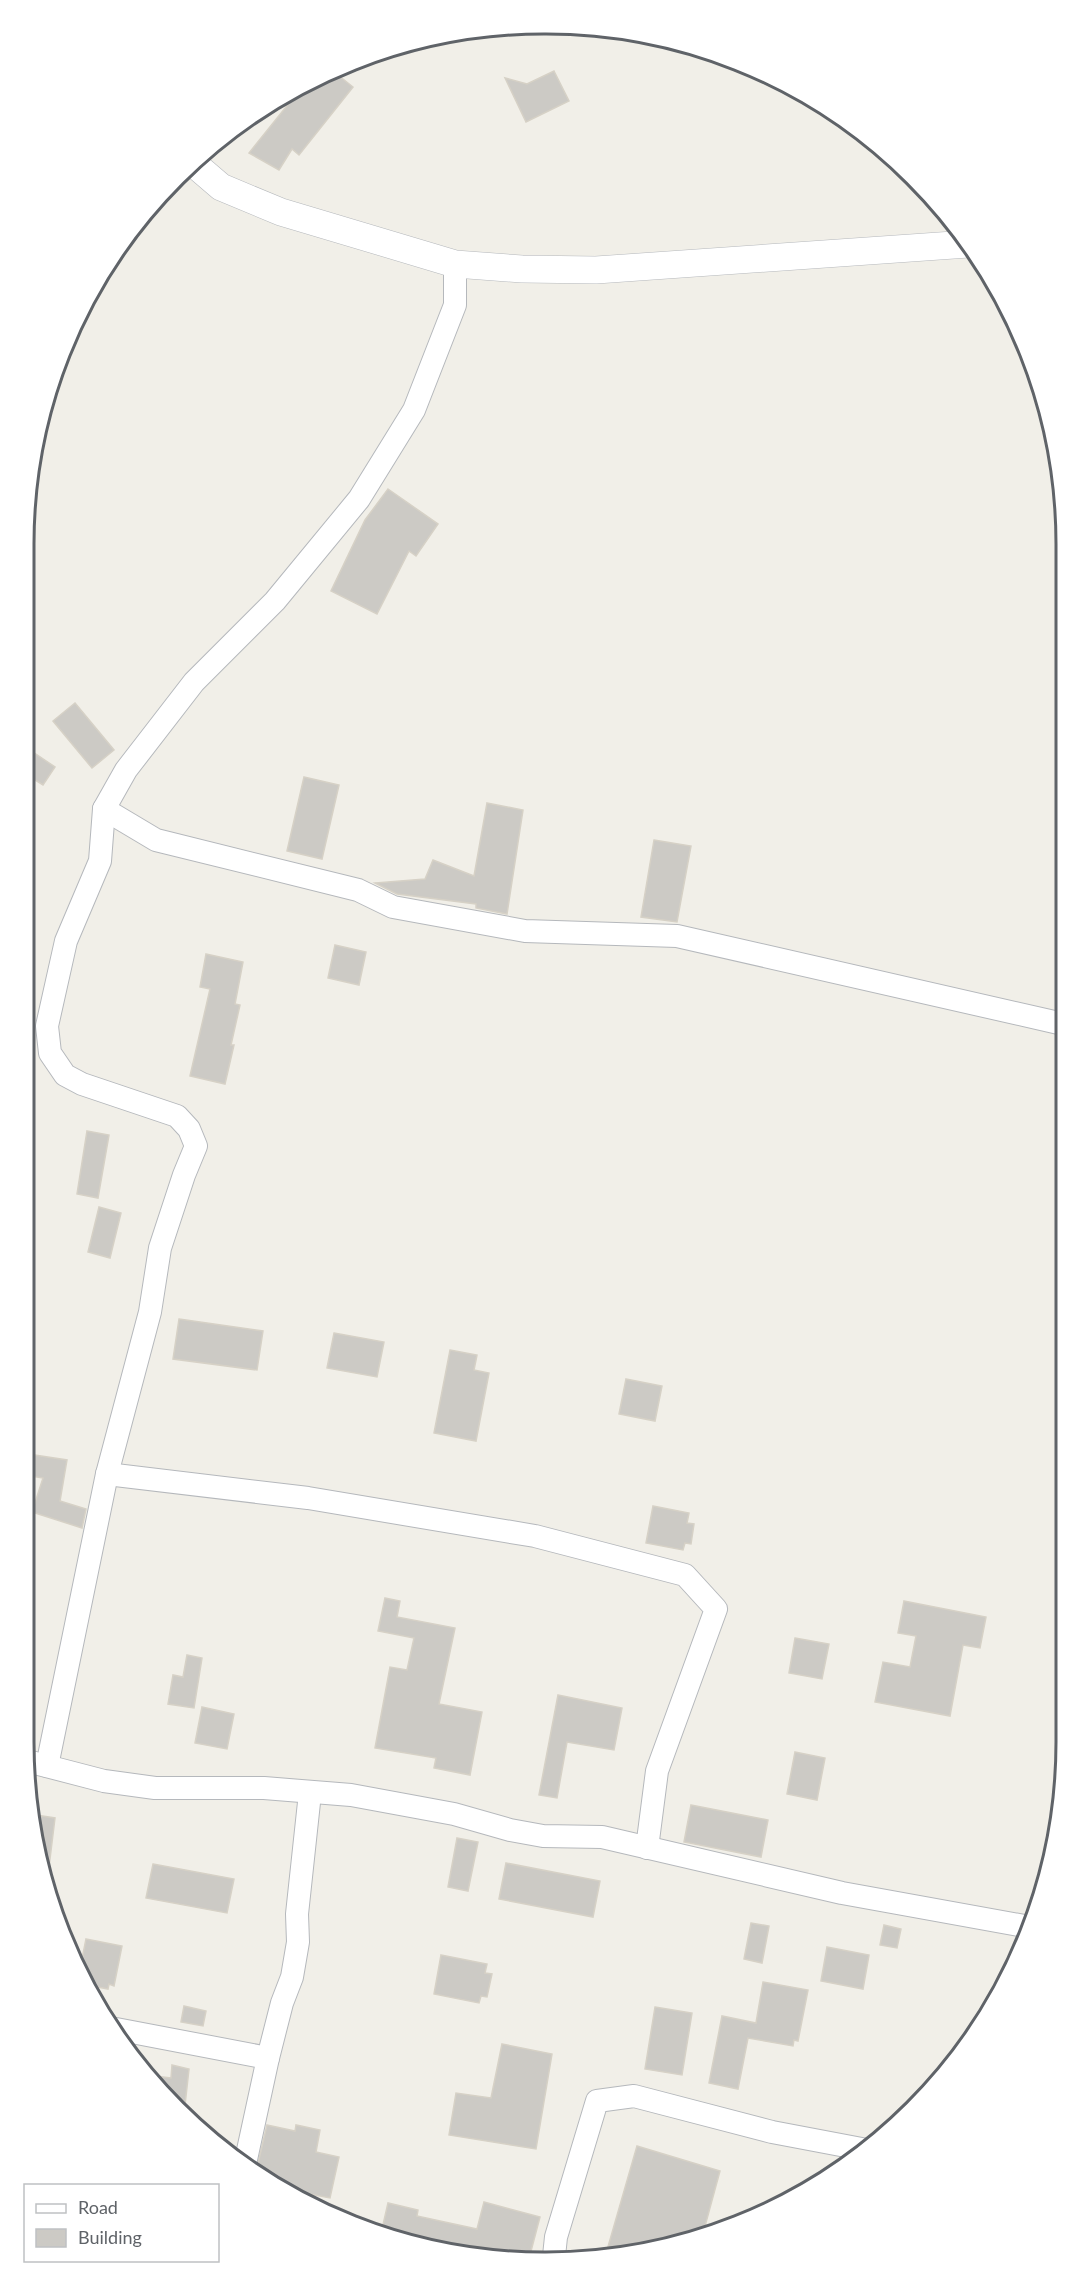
<svg xmlns="http://www.w3.org/2000/svg" width="1090" height="2286" font-family="Lato,sans-serif">
<rect width="100%" height="100%" fill="#f1efe8"/>
<!-- building -->
<g fill="#cccac5" stroke="#d6d1c6" stroke-width="1.5">
<path d="M333 71 353 87 299 155 292 149 279 170 249 153 302 87Z"/>
<path d="M554 71 569 101 526 122 505 78 527 84Z"/>
<path d="M388 489 438 524 416 556 409 551 377 614 331 591 365 520Z"/>
<path d="M75 703 114 750 92 768 53 721Z"/>
<path d="M24 746 55 767 43 785 24 773Z"/>
<path d="M304 777 339 785 322 859 287 851Z"/>
<path d="M487 803 523 810 507 914 476 908V904L397 894 375 883 425 879 433 860 474 876Z"/>
<path d="M654 840 691 846 677 922 641 917Z"/>
<path d="M335 945 366 952 359 985 328 978Z"/>
<path d="M206 954 243 962 235 1004 240 1005 231 1045H234L225 1084 190 1076 210 989 200 987Z"/>
<path d="M87 1131 109 1135 98 1198 77 1194Z"/>
<path d="M99 1207 121 1213 110 1258 88 1252Z"/>
<path d="M179 1319 263 1331 257 1370 173 1359Z"/>
<path d="M334 1333 384 1342 377 1377 327 1368Z"/>
<path d="M450 1350 477 1355 474 1370 489 1373 476 1441 434 1433Z"/>
<path d="M626 1379 662 1386 655 1421 619 1414Z"/>
<path d="M28 1454 67 1460 60 1501 86 1509 82 1528 32 1512 43 1478 24 1475Z"/>
<path d="M653 1506 689 1513 687 1523 694 1524 691 1544 685 1543 683 1550 646 1543Z"/>
<path d="M385 1598 400 1601 397 1617 455 1628 439 1704 482 1712 470 1775 434 1768 436 1758 375 1748 390 1667 407 1670 414 1638 378 1631Z"/>
<path d="M904 1601 986 1617 980 1648 963 1645 950 1716 875 1702 883 1662 910 1667 916 1636 898 1633Z"/>
<path d="M795 1638 829 1644 822 1679 789 1673Z"/>
<path d="M187 1655 202 1658 194 1708 168 1704 173 1675 183 1677Z"/>
<path d="M558 1695 622 1708 614 1750 567 1742 557 1798 539 1795Z"/>
<path d="M202 1707 234 1714 227 1749 195 1743Z"/>
<path d="M795 1752 825 1758 817 1800 787 1794Z"/>
<path d="M691 1805 768 1820 761 1857 684 1842Z"/>
<path d="M36 1815 55 1818 49 1867H45Z"/>
<path d="M457 1838 478 1842 468 1891 448 1887Z"/>
<path d="M506 1863 600 1881 593 1917 499 1899Z"/>
<path d="M153 1864 234 1879 227 1913 146 1898Z"/>
<path d="M751 1923 769 1926 762 1963 744 1959Z"/>
<path d="M884 1925 901 1929 897 1948 880 1945Z"/>
<path d="M86 1939 122 1946 114 1986 109 1984 108 1989 93 1986 81 1964Z"/>
<path d="M827 1947 869 1955 863 1989 821 1981Z"/>
<path d="M441 1955 487 1964 485 1973 492 1974 487 1997 481 1996 479 2003 434 1994Z"/>
<path d="M763 1982 808 1990 798 2041 794 2040 793 2046 748 2038 738 2089 709 2083 722 2016 756 2023Z"/>
<path d="M184 2006 206 2011 203 2026 181 2022Z"/>
<path d="M655 2007 692 2013 682 2075 645 2069Z"/>
<path d="M502 2044 552 2054 536 2149 449 2135 456 2093 491 2098Z"/>
<path d="M172 2065 189 2069 184 2114 147 2075 171 2078Z"/>
<path d="M267 2125 295 2131 296 2125 320 2130 316 2152 339 2157 330 2198 278 2188 256 2172Z"/>
<path d="M637 2146 720 2171 704 2230 613 2258 605 2257Z"/>
<path d="M484 2202 540 2217 530 2255 443 2252 382 2229 388 2203 418 2210 417 2216 477 2229Z"/>
</g>
<g fill="none" stroke-linecap="round" stroke-linejoin="round">
<!-- minor casing -->
<g stroke="#b5b8bc" stroke-width="24">
<g id="minor">
<path d="M104 809 156 840 358 890 393 907 525 931 677 936 1063 1024"/>
<path d="M107 1474 308 1498 535 1536 685 1575 716 1609 657 1771 647 1848"/>
<path d="M27 1761 104 1781 155 1788H264L351 1795 454 1814 510 1830 543 1836 602 1837 842 1893 1030 1927"/>
<path d="M47 1766 107 1474 150 1312 160 1248 184 1175 196 1146 189 1129 177 1116 82 1084 65 1075 50 1053 47 1026 66 941 100 861 104 809 126 770 194 682 275 601 359 499 414 410 455 305V264"/>
<path d="M116 2029 268 2058"/>
<path d="M245 2164 268 2058 282 2003 292 1977 298 1942 297 1914 310 1793"/>
<path d="M554 2256 556 2237 597 2101 634 2096 772 2132 867 2150"/>
</g>
</g>
<!-- tertiary casing -->
<g stroke="#b5b8bc" stroke-width="28">
<path id="tertiary" d="M193 163 221 187 281 212 455 264 522 269 596 270 968 244"/>
</g>
<!-- minor -->
<use href="#minor" stroke="#fff" stroke-width="22"/>
<!-- tertiary -->
<use href="#tertiary" stroke="#fff" stroke-width="27"/>
</g>
<!-- crop -->
<path d="M0 0H1090V2286H0ZM544 34H546A510 510 0 0 1 1056 544V1742A510 510 0 0 1 546 2252H544A510 510 0 0 1 34 1742V544A510 510 0 0 1 544 34Z" fill="#fff" fill-rule="evenodd"/>
<path fill="none" stroke="#5f6368" stroke-width="3" d="M544 34H546A510 510 0 0 1 1056 544V1742A510 510 0 0 1 546 2252H544A510 510 0 0 1 34 1742V544A510 510 0 0 1 544 34Z"/>
<!-- legend -->
<rect x="24" y="2184" width="195" height="78" fill="#ffffff" stroke="#bfc1c3" stroke-width="1.5"/>
<rect x="36" y="2204" width="30" height="9" fill="#ffffff" stroke="#bfc1c3" stroke-width="1.5"/>
<text x="78" y="2214" font-size="18" fill="#5f6368">Road</text>
<rect x="36" y="2229" width="30" height="18" fill="#cccac5" stroke="#bfc1c3" stroke-width="1.5"/>
<text x="78" y="2244" font-size="18" fill="#5f6368">Building</text>
</svg>
